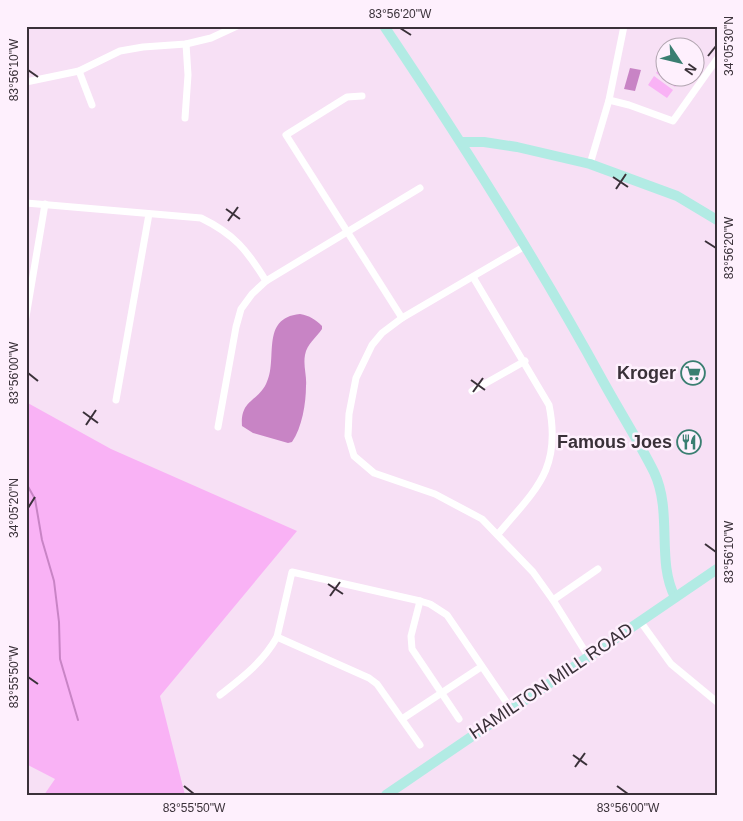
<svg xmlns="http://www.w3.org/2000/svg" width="743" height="821" font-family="Helvetica,sans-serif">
<rect width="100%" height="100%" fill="#f7e0f5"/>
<!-- green -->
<g fill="#f9b2f5">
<path d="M662 65 665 67 666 78H681L675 87 656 73Z"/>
<path d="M654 76 673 90 667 98 648 85Z"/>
<path d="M26 402 111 449 297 531 160 696 185 795H44L55 779 26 764Z"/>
</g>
<!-- water -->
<g fill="#c884c5">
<path d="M630 68 641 70 635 91 624 89Z"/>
<path d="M300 314C310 316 315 319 322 326V329C316 338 307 344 305 355 303 366 307 376 306 386 306 403 302 428 292 442L288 443 253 433 242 426C240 400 257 402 266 384 279 360 259 318 300 314Z"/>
</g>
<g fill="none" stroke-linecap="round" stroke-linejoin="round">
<!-- stream -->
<path stroke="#c884c5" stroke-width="2" d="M26 483 35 499 42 540 54 581 59 622 60 659 78 720"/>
<!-- street -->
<g stroke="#fff" stroke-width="7">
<path d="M79 71 92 105"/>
<path d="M26 82 79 71 120 51 143 47 186 44 211 38 237 26"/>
<path d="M362 96 347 97 286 135 402 318"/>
<path d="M609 100 629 105 673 121 717 59"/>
<path d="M185 118 188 75 186 44"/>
<path d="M590 164 609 100 624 26"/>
<path d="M26 203 201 218C234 234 247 250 266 281"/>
<path d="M525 246 402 318 382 333 372 345 356 378 349 414 348 436 354 456 374 473 435 494 482 519 533 572 553 600 588 656"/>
<path d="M473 277 549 405C562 469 536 489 498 534"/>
<path d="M26 317 45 204"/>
<path d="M472 391 525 361"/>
<path d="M116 400 149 214"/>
<path d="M218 427 236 327 241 309 252 294 266 281 420 188"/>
<path d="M553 600 598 569"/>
<path d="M420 601 411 636 412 649 459 719"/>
<path d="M640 621 671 664 717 702"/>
<path d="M277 637 369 678 377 684 420 745"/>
<path d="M220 695C243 677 263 662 277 637L292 572 420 601 430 604 447 615 511 709"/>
<path d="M402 719 481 667"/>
</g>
<!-- secondary -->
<g stroke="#b2ebe4" stroke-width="10">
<path d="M384 26C462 142 537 260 604 383 620 412 639 442 654 472 673 512 656 561 675 597"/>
<path d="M462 142H484L517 147 590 164 677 196 717 220"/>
<path d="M386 795 717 569"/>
</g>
</g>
<!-- ticks -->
<path fill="none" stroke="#3a3139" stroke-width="2" d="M400 28 411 35M708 56 716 46M28 70 38 77M613 177 628 187M616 189 626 174M226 209 240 219M228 221 238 207M705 241 716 248M28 373 38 381M471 380 485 390M473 392 483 378M83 412 98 423M86 425 96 410M28 508 35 497M705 544 716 552M328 584 343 594M330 596 340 582M28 677 38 684M573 755 587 765M575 767 585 753M184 786 194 794M617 786 628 794"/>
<!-- icons -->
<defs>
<g id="supermarket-ring" transform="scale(1.25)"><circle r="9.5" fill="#fef0fd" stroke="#3a7e71" stroke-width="1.5"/><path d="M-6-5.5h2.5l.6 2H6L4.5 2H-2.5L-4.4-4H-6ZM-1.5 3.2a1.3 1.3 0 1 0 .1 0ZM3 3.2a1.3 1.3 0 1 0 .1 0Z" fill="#3a7e71"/></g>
<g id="restaurant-ring" transform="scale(1.25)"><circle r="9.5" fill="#fef0fd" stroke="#3a7e71" stroke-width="1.5"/><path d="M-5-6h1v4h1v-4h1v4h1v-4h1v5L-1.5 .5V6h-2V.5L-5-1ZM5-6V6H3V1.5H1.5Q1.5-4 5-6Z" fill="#3a7e71"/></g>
</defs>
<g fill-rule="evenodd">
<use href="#supermarket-ring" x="693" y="373"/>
<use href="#restaurant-ring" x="689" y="442"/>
</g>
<g text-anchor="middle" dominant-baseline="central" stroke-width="5" stroke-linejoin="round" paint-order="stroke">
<!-- poi labels -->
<g font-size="18" font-weight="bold" fill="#3a3139" stroke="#fef0fd" text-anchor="end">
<text x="676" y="373">Kroger</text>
<text x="672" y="442">Famous Joes</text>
</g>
<!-- street labels -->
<g font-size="18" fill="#3a3139" stroke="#fef0fd">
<text transform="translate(551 681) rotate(-34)">HAMILTON MILL ROAD</text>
</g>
</g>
<!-- border -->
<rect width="743" height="821" fill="none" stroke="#fef0fd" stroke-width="55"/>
<!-- north arrow -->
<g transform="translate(680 62) rotate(125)"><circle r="24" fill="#fef0fd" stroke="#b0a4af"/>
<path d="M0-4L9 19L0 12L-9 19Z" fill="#3a7e71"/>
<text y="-8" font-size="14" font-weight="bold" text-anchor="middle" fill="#3a3139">N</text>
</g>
<rect x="28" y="28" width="688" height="766" fill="none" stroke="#3a3139" stroke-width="2"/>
<g font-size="12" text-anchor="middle" fill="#3a3139">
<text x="400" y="18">83°56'20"W</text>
<text transform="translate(729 46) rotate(-90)" y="4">34°05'30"N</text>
<text transform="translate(14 70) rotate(-90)" y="4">83°56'10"W</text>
<text transform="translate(729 248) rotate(-90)" y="4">83°56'20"W</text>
<text transform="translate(14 373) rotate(-90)" y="4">83°56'00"W</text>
<text transform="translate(14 508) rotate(-90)" y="4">34°05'20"N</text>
<text transform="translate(729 552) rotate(-90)" y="4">83°56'10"W</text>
<text transform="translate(14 677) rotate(-90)" y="4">83°55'50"W</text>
<text x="194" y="812">83°55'50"W</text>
<text x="628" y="812">83°56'00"W</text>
</g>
</svg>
